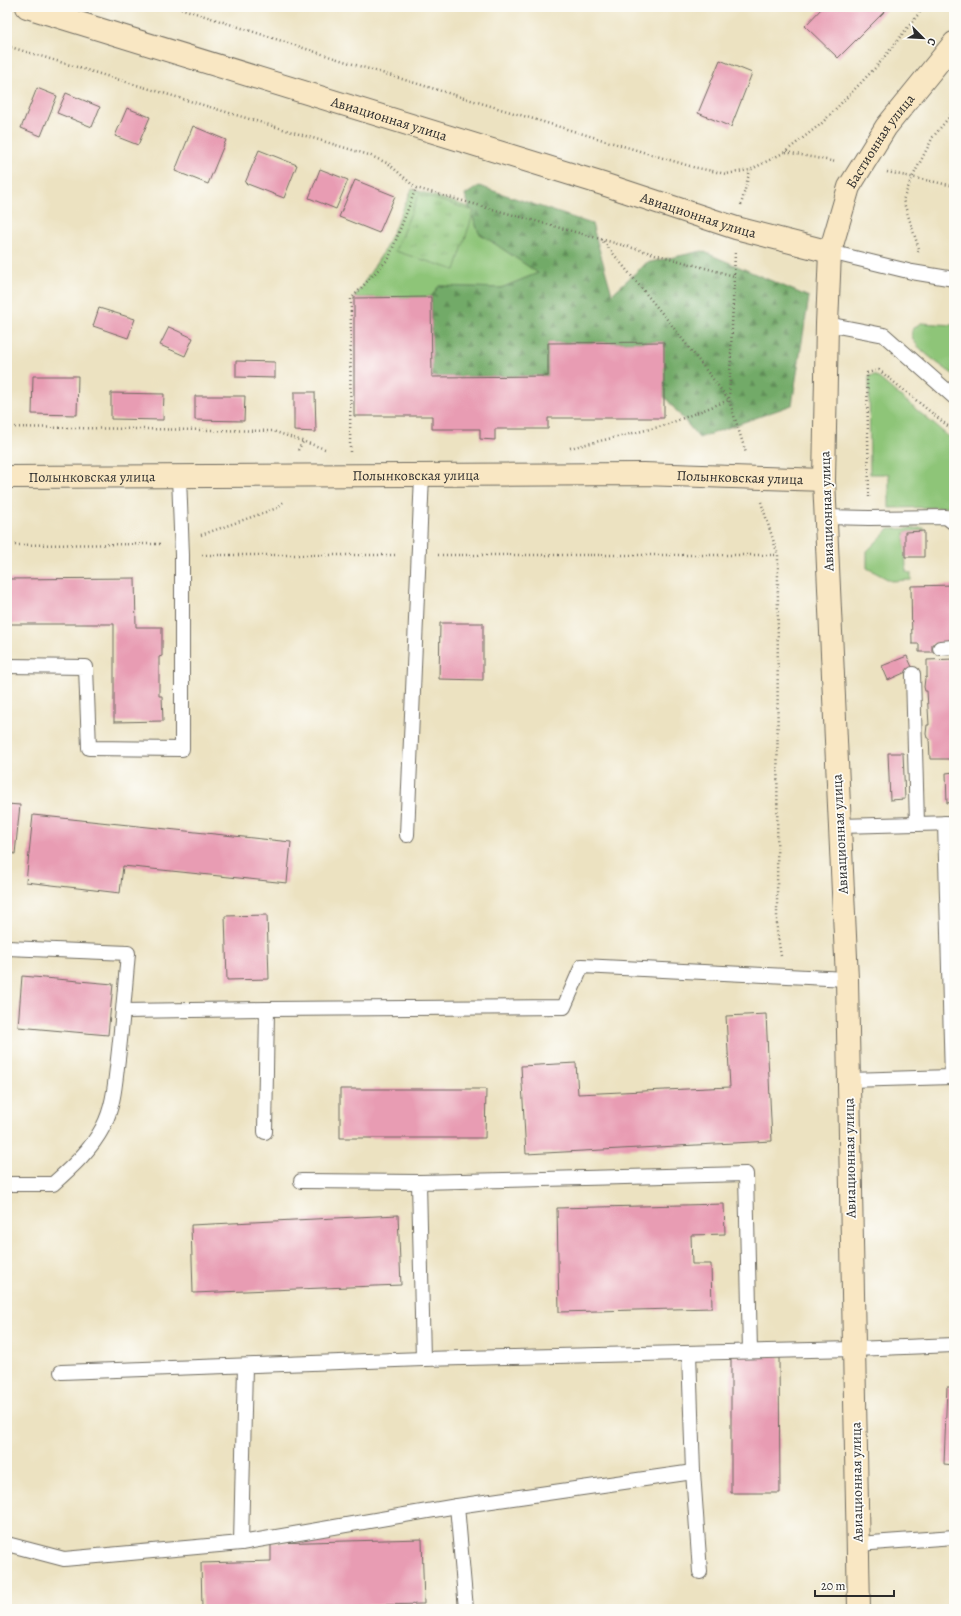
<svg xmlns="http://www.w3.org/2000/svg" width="961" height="1616" font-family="Alegreya,serif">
<defs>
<pattern id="forest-firs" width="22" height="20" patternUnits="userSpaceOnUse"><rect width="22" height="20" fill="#72aa68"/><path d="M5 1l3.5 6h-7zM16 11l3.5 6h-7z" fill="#5e8b56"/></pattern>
<pattern id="park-tufts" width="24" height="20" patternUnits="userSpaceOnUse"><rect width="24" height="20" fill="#8ec578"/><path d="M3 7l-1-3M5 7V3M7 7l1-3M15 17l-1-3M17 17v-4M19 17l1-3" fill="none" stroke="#74a063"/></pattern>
</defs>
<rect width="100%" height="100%" fill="#fdfcf7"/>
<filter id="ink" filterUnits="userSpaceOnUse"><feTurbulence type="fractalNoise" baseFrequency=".025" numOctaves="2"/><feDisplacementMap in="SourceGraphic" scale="8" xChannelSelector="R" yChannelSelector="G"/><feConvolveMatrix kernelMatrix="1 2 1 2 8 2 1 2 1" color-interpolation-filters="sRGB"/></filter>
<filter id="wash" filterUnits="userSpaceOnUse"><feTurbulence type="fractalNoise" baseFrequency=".012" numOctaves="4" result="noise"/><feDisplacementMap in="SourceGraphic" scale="16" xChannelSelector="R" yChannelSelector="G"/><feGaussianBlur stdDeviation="0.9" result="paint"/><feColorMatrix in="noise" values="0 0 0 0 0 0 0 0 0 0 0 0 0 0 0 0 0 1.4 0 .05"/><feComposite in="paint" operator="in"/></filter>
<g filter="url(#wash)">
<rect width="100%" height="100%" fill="#ece2c1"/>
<!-- grass -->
<g fill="#8ec578" stroke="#5c7852">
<path d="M412 189 469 207 479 233 538 273 501 288 439 286 431 297 354 298 384 251Z"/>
<path d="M921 323 954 325V375C943 367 916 349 912 337 911 334 912 331 913 328Z"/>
<path d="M875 375 954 441V507L889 508V474H870L869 376Z"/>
<path d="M924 528V531L905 532 906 572 911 573V580L891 581 867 568V551L889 529Z"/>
</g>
<!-- forest -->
<path fill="url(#forest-firs)" stroke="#4e6a4a" d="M479 186 592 224 612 294 646 263 702 251 809 297 792 405 699 438 664 396 663 342 548 343V376L432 377 431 297 439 286 501 288 538 273 479 233 465 195Z"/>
<!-- park -->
<path fill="url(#park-tufts)" stroke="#5c7852" d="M419 194 474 211 455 270 395 251Z"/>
<g id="blocks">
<!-- building -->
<g fill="#e89cb3">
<path d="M823 7H889L838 58 805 26Z"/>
<path d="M720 60 752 73 731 127 698 113Z"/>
<path d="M37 88 57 96 41 136 21 128Z"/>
<path d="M66 93 100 107 92 127 57 113Z"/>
<path d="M127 108 150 117 138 145 115 136Z"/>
<path d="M193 126 226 140 208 184 175 171Z"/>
<path d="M259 150 297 165 284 198 245 183Z"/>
<path d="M320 169 348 180 336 209 309 198Z"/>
<path d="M355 180 395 196 379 233 339 217Z"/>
<path d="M431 297 432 377 548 376V343L664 342V418H548V429H495V440L480 439V429H432V416H354V298Z"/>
<path d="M99 308 135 319 128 338 93 326Z"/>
<path d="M169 327 193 338 185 356 160 345Z"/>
<path d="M236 361 275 362V378L236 377Z"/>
<path d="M33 376H78L77 415 32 414Z"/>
<path d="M294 392H315L316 432 294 431Z"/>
<path d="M111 393 164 394 163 420 111 419Z"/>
<path d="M195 396H245L244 421 195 420Z"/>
<path d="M924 531V557H905V532Z"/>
<path d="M135 578 136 627H162V656L159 657V696H162L163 721 114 722V624H7V579Z"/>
<path d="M954 585V643L932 644V652H919V644H912L911 586Z"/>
<path d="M440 623H483V680L439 679Z"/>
<path d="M907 656 913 669 888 680 882 666Z"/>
<path d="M954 659V759H930L929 738H927L926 734 927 725H929L927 691H925L924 687 925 678 927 677V660Z"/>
<path d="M888 753H903L905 799 890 800Z"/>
<path d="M954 772V802L947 803 946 773Z"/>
<path d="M7 804 20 805 15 854 7 853Z"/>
<path d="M33 815 291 842 287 883 123 866 120 893 26 882Z"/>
<path d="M267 915 269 979 227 980 225 916Z"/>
<path d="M22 976 113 984 108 1035 18 1027Z"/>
<path d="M766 1014 772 1141 526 1154 521 1066 576 1063 578 1094 730 1087 726 1016Z"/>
<path d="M340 1089H486L485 1138H340Z"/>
<path d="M724 1204 725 1234 691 1235 692 1264H711L712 1308 559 1312 557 1208Z"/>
<path d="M398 1215 401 1285 193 1293 191 1225Z"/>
<path d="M779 1355 780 1493H731V1356Z"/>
<path d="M947 1387H954V1465L944 1464Z"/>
<path d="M422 1539 424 1604 202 1609 201 1563 271 1561V1543Z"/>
</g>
</g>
</g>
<g filter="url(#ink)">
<use href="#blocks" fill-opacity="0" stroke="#6f6b60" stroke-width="1"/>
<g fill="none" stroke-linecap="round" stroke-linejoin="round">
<!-- lane casing -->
<g stroke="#6f6b60" stroke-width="16">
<g id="lane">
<path d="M830 252 912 272 954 279"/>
<path d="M827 324 884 335 954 397"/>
<path d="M826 517 869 518 946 517 954 523"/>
<path d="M940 648 954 647"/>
<path d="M7 666 86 667 89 748 182 749V555L179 477"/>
<path d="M913 674 917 824"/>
<path d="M840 826 954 823"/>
<path d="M407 835 422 475"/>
<path d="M7 948 128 953C125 989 122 1024 118 1059 115 1083 114 1106 103 1127 91 1150 72 1167 53 1184H7"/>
<path d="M124 1011 267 1009 564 1007 582 966 847 979"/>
<path d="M849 1080 952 1077 945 823"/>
<path d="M265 1132 267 1009"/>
<path d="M301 1181 419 1182"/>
<path d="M689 1353 693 1472 700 1572"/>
<path d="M423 1359 419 1182 746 1174 750 1351"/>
<path d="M61 1372 423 1359 854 1349 954 1345"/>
<path d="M457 1506 466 1609"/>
<path d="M241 1543 245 1366"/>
<path d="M7 1544 64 1559 241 1543 457 1506 693 1472"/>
<path d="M858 1544 954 1537"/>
</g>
</g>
<!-- secondary casing -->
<g stroke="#6f6b60" stroke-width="24">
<g id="secondary">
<path id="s1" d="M27 7 603 184 736 228 830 252"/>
<path id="s2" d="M7 477 643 474 824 480"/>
<path id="s3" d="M859 1609 847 979 824 480 827 324 830 252 849 187 886 127 954 43"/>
</g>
</g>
<!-- path -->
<g stroke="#6f6b60" stroke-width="2.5" stroke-dasharray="1 3" stroke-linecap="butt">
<path d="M177 7 359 66 550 124 693 167 726 174 750 170 785 152 822 123 878 65 924 7"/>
<path d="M7 46 369 155 389 164 416 188 734 276"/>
<path d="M786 152 836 162"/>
<path d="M887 172 954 186"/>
<path d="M741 205 750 170"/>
<path d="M918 252 919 249 903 200 912 178 933 137 954 111"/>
<path d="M735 253 729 400 746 453"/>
<path d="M7 427 273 431 325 449"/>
<path d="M570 448 663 426 729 400 670 323 602 240"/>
<path d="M298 450 303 442"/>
<path d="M350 452 351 299 389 258 416 188"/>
<path d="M869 497 867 373 879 370 954 431"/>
<path d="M761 502 778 555 777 931 781 956"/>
<path d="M201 535 277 508 284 501"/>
<path d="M7 545 161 544"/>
<path d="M202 555H397"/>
<path d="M438 555H778"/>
</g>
<!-- lane -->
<use href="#lane" stroke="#fff" stroke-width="14"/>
<!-- secondary -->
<use href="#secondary" stroke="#f9e7c3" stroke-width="22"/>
</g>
</g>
<g text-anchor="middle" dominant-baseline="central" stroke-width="3.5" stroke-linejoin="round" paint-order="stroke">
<!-- street labels -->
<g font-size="14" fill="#2b2b2b" stroke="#fdfcf7">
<text stroke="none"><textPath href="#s1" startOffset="379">Авиационная улица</textPath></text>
<text stroke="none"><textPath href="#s3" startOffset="1481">Бастионная улица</textPath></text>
<text stroke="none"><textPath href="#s1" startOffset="703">Авиационная улица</textPath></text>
<text stroke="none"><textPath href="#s2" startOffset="409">Полынковская улица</textPath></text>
<text stroke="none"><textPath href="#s2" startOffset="85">Полынковская улица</textPath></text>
<text stroke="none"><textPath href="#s2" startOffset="733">Полынковская улица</textPath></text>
<text transform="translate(827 511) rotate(-92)">Авиационная улица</text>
<text transform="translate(840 834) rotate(-93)">Авиационная улица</text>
<text transform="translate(850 1158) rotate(-91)">Авиационная улица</text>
<text transform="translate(857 1482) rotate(-91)">Авиационная улица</text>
</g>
</g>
<!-- margin -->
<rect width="961" height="1616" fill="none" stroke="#fdfcf7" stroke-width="24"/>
<!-- north arrow -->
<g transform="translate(923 38) rotate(114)" stroke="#fdfcf7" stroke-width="3" paint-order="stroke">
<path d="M0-3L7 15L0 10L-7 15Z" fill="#2b2b2b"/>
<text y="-6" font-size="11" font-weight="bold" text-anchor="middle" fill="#2b2b2b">С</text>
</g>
<!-- scale -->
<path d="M815 1590v6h79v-6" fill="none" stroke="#2b2b2b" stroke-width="2"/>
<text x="821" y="1590" font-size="12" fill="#2b2b2b" stroke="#fdfcf7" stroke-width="3" paint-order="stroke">20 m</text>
</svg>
